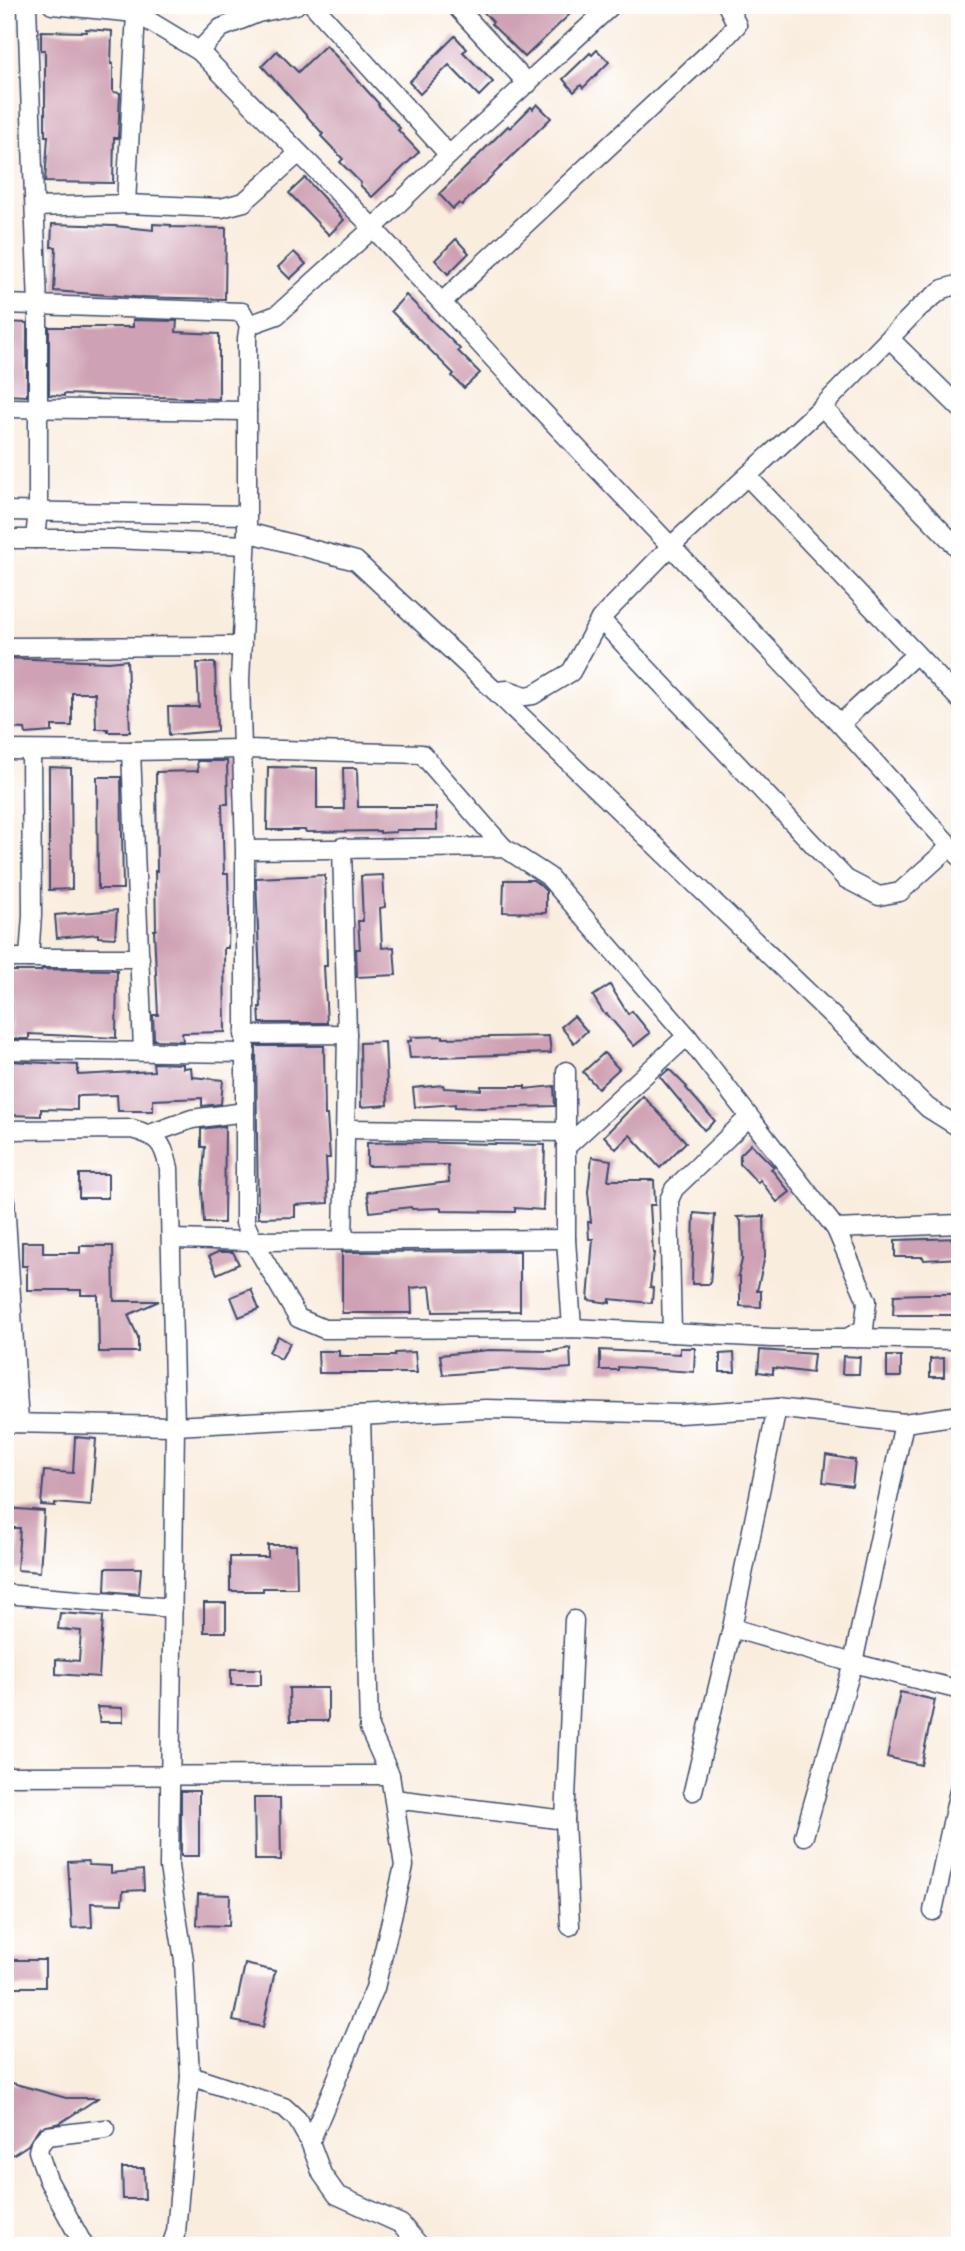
<svg xmlns="http://www.w3.org/2000/svg" width="965" height="2251" font-family="'Patrick Hand',sans-serif">
<rect width="100%" height="100%" fill="#fff"/>
<filter id="ink" filterUnits="userSpaceOnUse"><feTurbulence type="fractalNoise" baseFrequency=".0143" numOctaves="2"/><feDisplacementMap in="SourceGraphic" scale="14" xChannelSelector="R" yChannelSelector="G"/><feConvolveMatrix kernelMatrix="1 2 1 2 8 2 1 2 1" color-interpolation-filters="sRGB"/></filter>
<filter id="wash" filterUnits="userSpaceOnUse"><feTurbulence type="fractalNoise" baseFrequency=".00686" numOctaves="4" result="noise"/><feDisplacementMap in="SourceGraphic" scale="28" xChannelSelector="R" yChannelSelector="G"/><feGaussianBlur stdDeviation="1.57" result="paint"/><feColorMatrix in="noise" values="0 0 0 0 0 0 0 0 0 0 0 0 0 0 0 0 0 1.4 0 .05"/><feComposite in="paint" operator="in"/></filter>
<g filter="url(#wash)">
<rect width="100%" height="100%" fill="#f9edde"/>
<g id="blocks">
<!-- building -->
<g fill="#cfa1b4">
<path d="M477 5H563L571 13 525 57 491 24 493 22Z"/>
<path d="M86 29 112 31 111 64H113V92L120 93 118 138H114L113 183 45 182 48 136H45V50H41V31L86 32Z"/>
<path d="M455 36 467 49 463 52 493 82 479 96 449 65 420 94 409 82Z"/>
<path d="M326 45 379 104 378 105 400 128 398 130 419 152 372 197 360 185 361 183 340 162 343 159 321 136 323 134 262 66 277 51 298 72Z"/>
<path d="M597 50 609 62 583 88 581 85 574 92 563 79 590 53 592 55Z"/>
<path d="M537 104 551 118 462 205 459 203 453 209 439 194 508 126 510 128 531 107 533 109Z"/>
<path d="M305 178 344 220 329 235 289 193Z"/>
<path d="M52 224 115 226 153 230V224L171 225V227L226 228 225 299 134 297 54 291 56 247H51Z"/>
<path d="M456 239 469 253 448 274 435 260Z"/>
<path d="M294 252 306 264 290 279 278 267Z"/>
<path d="M406 295 460 349 458 351 480 373 464 388 452 376 454 374 391 311Z"/>
<path d="M133 320 177 321 176 332 219 334V399L64 394V396L49 395V327H133Z"/>
<path d="M5 322 27 323V396L5 395Z"/>
<path d="M5 658 109 662 127 660 130 732H108V729H96L95 693H72V726H52V732L26 734 25 729 5 728Z"/>
<path d="M197 663H215L217 731 169 735 168 707H199Z"/>
<path d="M197 761H227L228 804H222L224 874H228L229 915 228 948H224L225 1032 182 1033 183 1041 154 1040 153 1015H158L154 930H156L155 871H157L156 772 198 771Z"/>
<path d="M49 767 71 768 72 889 49 890Z"/>
<path d="M268 767 317 768V809H344L343 768H357L358 807H436L437 830H396V832L380 833V831L306 832 305 830H267Z"/>
<path d="M97 777H121L123 889H98Z"/>
<path d="M325 875 327 966H324L327 1023H260L259 1007H261L256 878Z"/>
<path d="M383 875 385 907 380 908 382 948 394 947 396 975 357 977 356 949H360L358 921H363L361 876Z"/>
<path d="M504 880H533L540 885 546 891V913L503 912Z"/>
<path d="M117 910 115 938 98 937V934L57 938 55 915Z"/>
<path d="M42 969 117 970 116 1038 29 1034V1039H11L12 1005H5V971H41Z"/>
<path d="M610 985 628 1014 632 1011 650 1033 634 1046 607 1014 605 1015 593 996Z"/>
<path d="M574 1016 587 1031 574 1043 561 1027Z"/>
<path d="M443 1036V1038L549 1036 551 1053 410 1058 408 1041H411V1037Z"/>
<path d="M385 1042 388 1105 361 1107 360 1043Z"/>
<path d="M256 1046H324L325 1115H327L330 1158H326L328 1203 295 1205V1217L258 1218Z"/>
<path d="M604 1053 619 1069 598 1088 583 1072Z"/>
<path d="M11 1061 78 1065V1075L154 1071 153 1063 183 1064V1068L191 1067 192 1077 223 1080 221 1104 202 1106V1098L153 1100V1111H118L117 1095 77 1096V1110L41 1109V1116L5 1115V1063Z"/>
<path d="M669 1069 687 1087 686 1088 715 1121 704 1130 660 1077Z"/>
<path d="M443 1085 444 1088 481 1090V1086H525V1089L554 1086 555 1106 481 1108 455 1107V1104L415 1107 413 1088Z"/>
<path d="M643 1096 686 1142 660 1168 630 1135 616 1149 604 1136Z"/>
<path d="M225 1126 224 1223H204L202 1188 205 1147H201V1129Z"/>
<path d="M399 1142 545 1145 543 1210 515 1208V1212L441 1211V1208L412 1209 411 1207 370 1212 367 1192 449 1182 448 1165 367 1166V1143Z"/>
<path d="M751 1144 774 1167 771 1169 790 1192 777 1202 760 1180 758 1183 740 1164V1155Z"/>
<path d="M592 1157 611 1160 608 1180H654L655 1205H650L653 1253H654L650 1287 653 1288 652 1303 610 1299V1303L588 1300 593 1239H589L588 1222H591L588 1192Z"/>
<rect x="79" y="1174" width="29" height="24"/>
<path d="M694 1213 715 1215 710 1284H692Z"/>
<path d="M764 1216 765 1256 757 1291H761V1307L740 1306V1276H738L742 1260 741 1221 737 1217Z"/>
<path d="M960 1238V1258L924 1260 923 1257H895V1240Z"/>
<path d="M22 1242H43V1253H80V1246H113L114 1301H159L128 1315 138 1337V1352H99L98 1295H81V1290H27V1266H22Z"/>
<path d="M520 1251V1311L433 1312 430 1286 411 1288 412 1313H342V1252Z"/>
<path d="M218 1252H233L239 1264 217 1274 209 1256Z"/>
<path d="M251 1289 259 1309 239 1317 231 1297Z"/>
<path d="M922 1294H960V1315H893L894 1295Z"/>
<path d="M278 1336 290 1343 281 1359 269 1352Z"/>
<path d="M570 1348 571 1368 546 1370 515 1369 443 1375 440 1355 489 1350 553 1351Z"/>
<path d="M680 1348H695L694 1372 618 1367V1370H600V1350L680 1354Z"/>
<path d="M760 1350 814 1354 812 1373 773 1368V1374L758 1372Z"/>
<path d="M318 1351H339V1356H395V1353L415 1352 417 1373H319Z"/>
<path d="M734 1353 735 1372H720V1354Z"/>
<path d="M843 1356 860 1357 859 1374H842Z"/>
<rect x="887" y="1356" width="14" height="21"/>
<path d="M944 1358V1377H930V1359Z"/>
<path d="M75 1437 96 1439 91 1506 55 1503V1506L41 1505 44 1471 73 1473Z"/>
<path d="M826 1455 855 1460 852 1486 823 1482Z"/>
<path d="M5 1508 44 1511 40 1572 17 1570 20 1528H5Z"/>
<path d="M268 1545H296L297 1588H263V1591H230V1557H268Z"/>
<path d="M106 1568H141L139 1594 105 1591Z"/>
<rect x="204" y="1603" width="22" height="29"/>
<path d="M60 1613 103 1616 99 1677 56 1674V1659L79 1661 81 1631 58 1629Z"/>
<rect x="231" y="1669" width="30" height="16"/>
<path d="M289 1688H328V1721H290Z"/>
<path d="M900 1692 935 1700 921 1765 887 1757Z"/>
<path d="M97 1707 123 1708V1722H100Z"/>
<rect x="181" y="1791" width="18" height="65"/>
<path d="M254 1798H280L281 1860H255Z"/>
<path d="M88 1861 89 1865 111 1866V1873L143 1870 144 1890 123 1891 122 1904 91 1903 92 1927 72 1928 68 1862Z"/>
<path d="M198 1894 230 1895 229 1926 197 1925Z"/>
<rect x="12" y="1960" width="33" height="27"/>
<path d="M245 1964 275 1971 263 2027 233 2021Z"/>
<path d="M5 2081 66 2098H98L60 2123 39 2128 28 2145 5 2160Z"/>
<path d="M122 2168H144L145 2199H123Z"/>
</g>
</g>
</g>
<g filter="url(#ink)">
<use href="#blocks" fill-opacity="0" stroke="#3c4c71" stroke-width="2"/>
<g fill="none" stroke-linecap="round" stroke-linejoin="round">
<!-- street casing -->
<g stroke="#3c4c71" stroke-width="21">
<g id="street">
<path d="M27 5 38 306V510L35 539"/>
<path d="M52 5 136 13 199 51 373 228 525 393 840 724 960 857"/>
<path d="M313 5 449 155"/>
<path d="M455 5 528 84"/>
<path d="M199 51 221 28 258 13 296 5"/>
<path d="M126 204 221 208 244 202 299 153"/>
<path d="M35 207 126 204 136 13"/>
<path d="M442 302 727 36 737 25 727 5"/>
<path d="M5 304 242 312 249 325 247 338V532L356 561 495 691 508 690 525 696 533 695 571 672 600 619 670 547 822 407 920 307 943 289 960 284"/>
<path d="M249 325 277 315 373 228 449 155 612 5"/>
<path d="M890 339 960 408"/>
<path d="M822 407 960 550"/>
<path d="M5 408 247 411"/>
<path d="M747 476 960 700"/>
<path d="M5 511 247 515"/>
<path d="M5 539H113L246 545"/>
<path d="M600 619 846 879 879 896 900 892 950 847"/>
<path d="M5 647 242 646"/>
<path d="M495 691 928 1108 960 1128"/>
<path d="M840 724 916 654"/>
<path d="M5 750 131 751 242 749 422 754 503 847"/>
<path d="M131 751 143 1050"/>
<path d="M342 847 347 1034 343 1240"/>
<path d="M245 850 503 847 548 876 687 1036 836 1229 867 1301 864 1329 847 1338H772L572 1328 324 1329 298 1318 253 1241 245 1223V850L240 680 247 532"/>
<path d="M5 958H140"/>
<path d="M29 958 32 915 31 751"/>
<path d="M244 1035 347 1034"/>
<path d="M5 1050 246 1053"/>
<path d="M566 1071V1239L572 1328"/>
<path d="M345 1129 566 1132"/>
<path d="M5 1130 132 1129C158 1136 163 1142 169 1168L175 1426 169 1867 184 1960 190 2076 176 2232 171 2246"/>
<path d="M150 1134 192 1119 245 1112"/>
<path d="M566 1147 687 1036"/>
<path d="M5 1201 19 1423"/>
<path d="M836 1229 960 1224"/>
<path d="M172 1239 253 1241 566 1239"/>
<path d="M672 1333 669 1200 674 1189 749 1117"/>
<path d="M851 1338 960 1340"/>
<path d="M5 1423 175 1426 486 1409 679 1414 777 1408 904 1423 960 1415"/>
<path d="M5 1594 173 1608"/>
<path d="M732 1628 853 1663 960 1690"/>
<path d="M5 1776 390 1775"/>
<path d="M693 1791 732 1628 777 1408"/>
<path d="M394 1799 565 1820"/>
<path d="M804 1836 853 1663 904 1423"/>
<path d="M933 1911 960 1786"/>
<path d="M570 1926 565 1820 574 1620"/>
<path d="M190 2076 284 2107 297 2119 310 2142 322 2174 337 2195 401 2224 420 2246"/>
<path d="M310 2142 375 1988 404 1866 390 1775 369 1728 361 1416"/>
<path d="M84 2246 48 2180 38 2151 40 2144 47 2136 106 2129"/>
</g>
</g>
<!-- street -->
<use href="#street" stroke="#fff" stroke-width="18"/>
</g>
</g>
<!-- margin -->
<rect width="965" height="2251" fill="none" stroke="#fff" stroke-width="28"/>
</svg>
